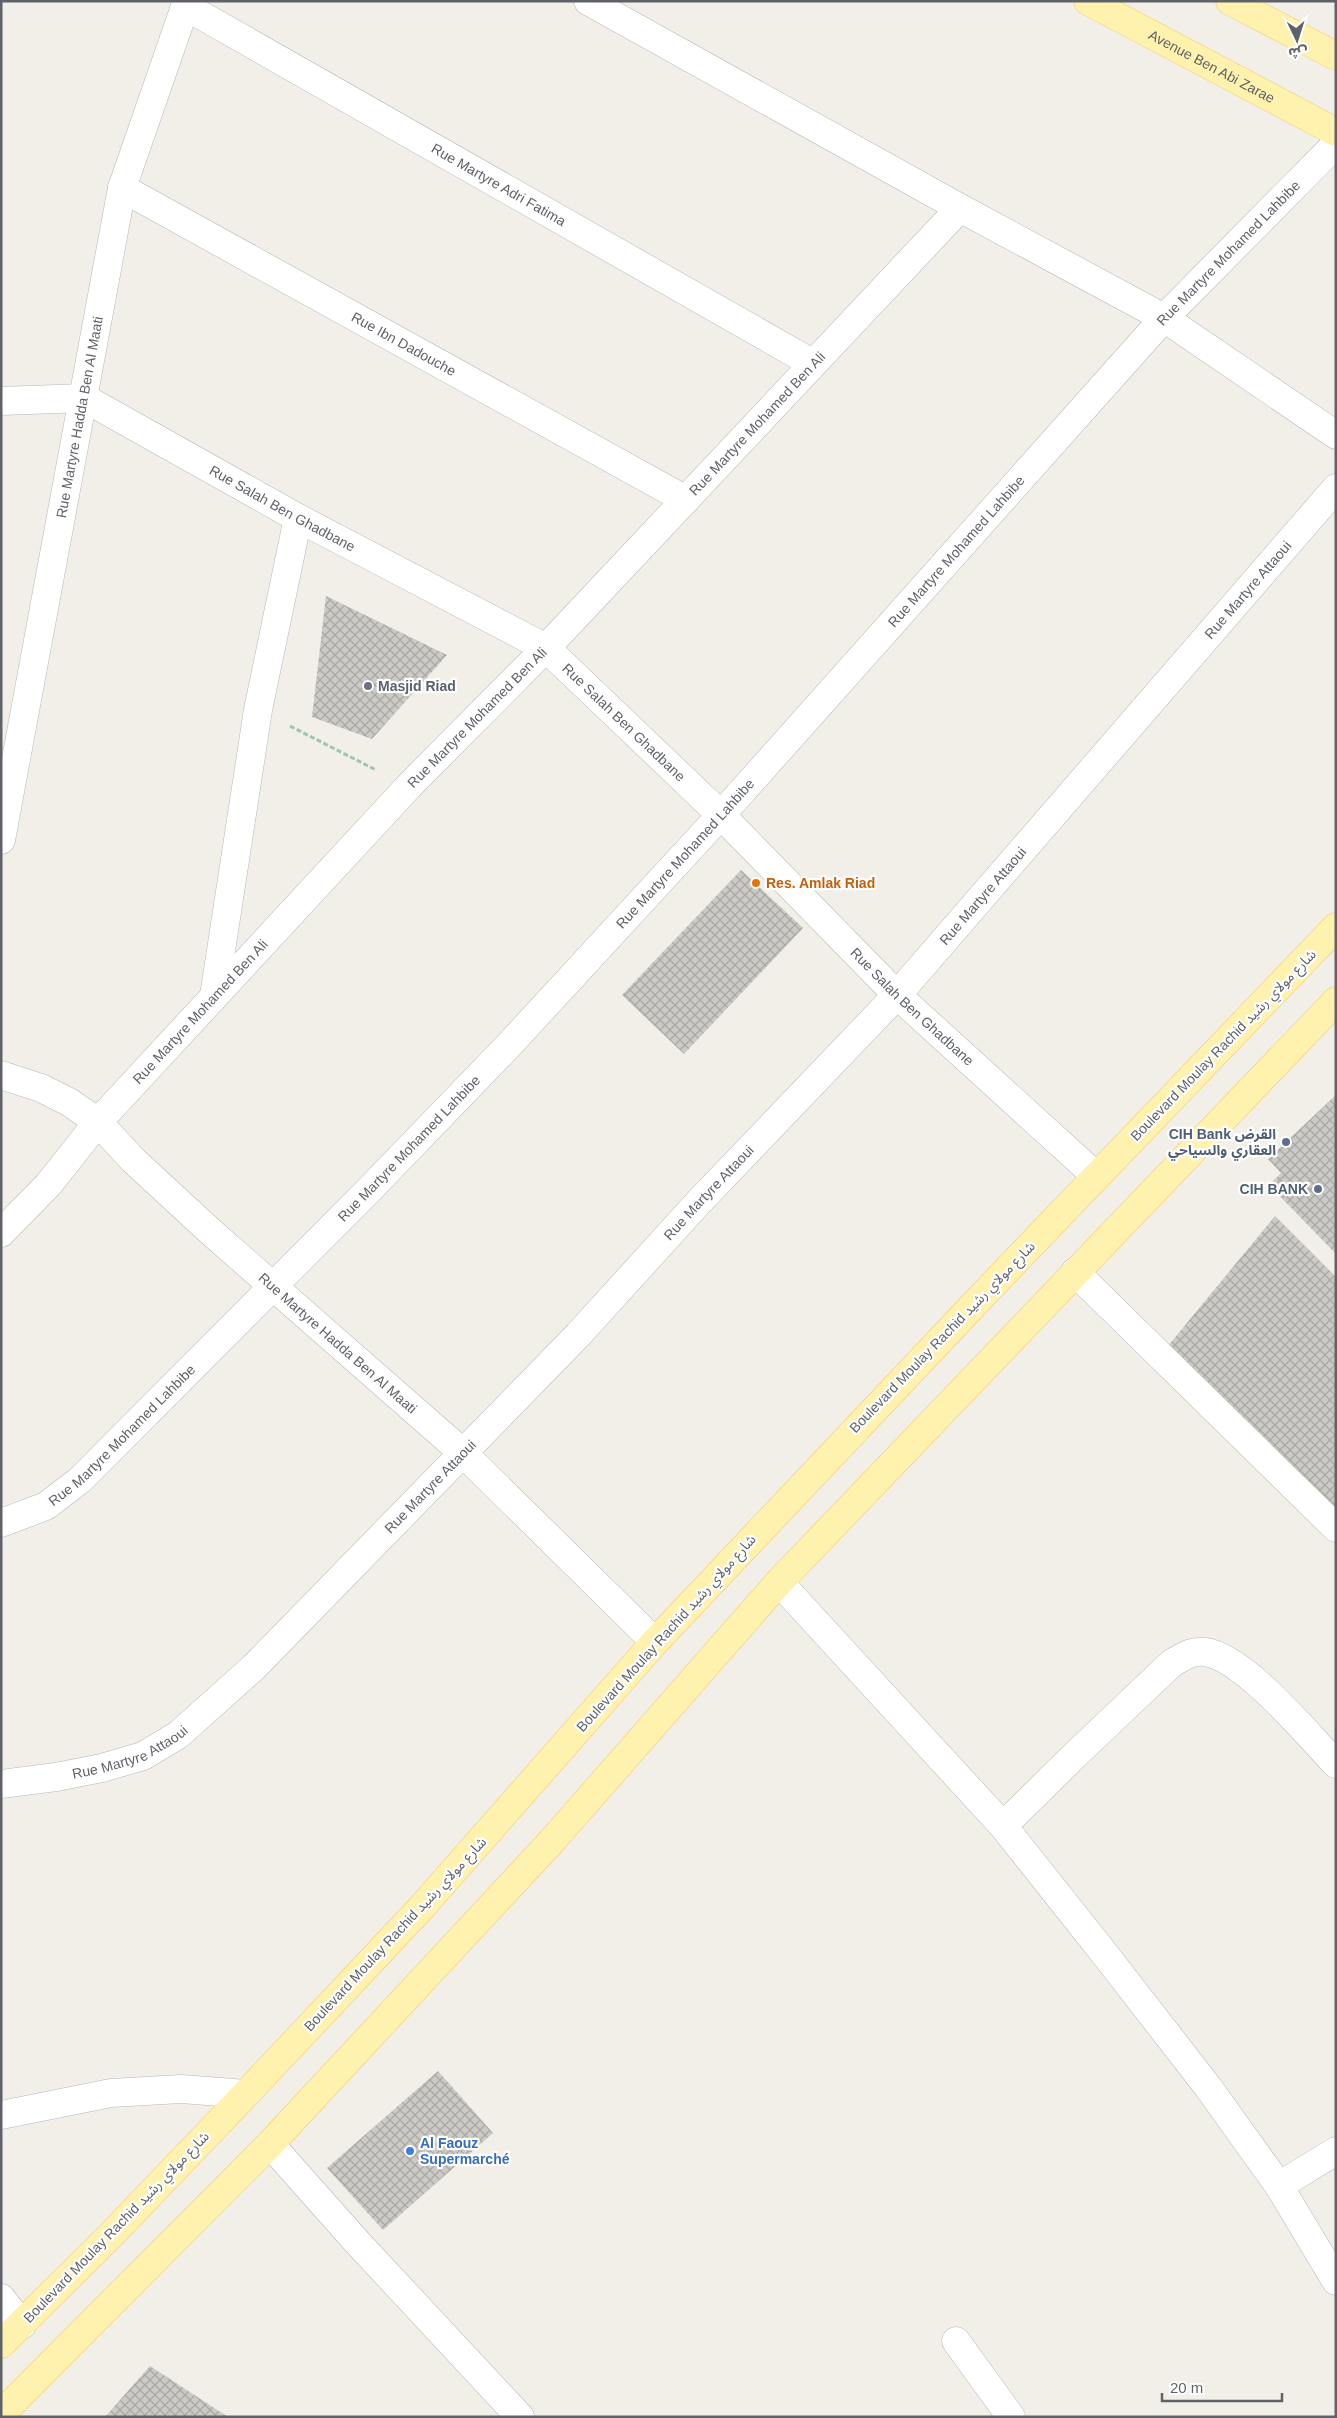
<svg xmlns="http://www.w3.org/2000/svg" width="1337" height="2418" font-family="Helvetica,'Noto Sans Arabic',sans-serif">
<defs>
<pattern id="building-cross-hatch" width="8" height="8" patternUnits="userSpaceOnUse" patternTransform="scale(1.25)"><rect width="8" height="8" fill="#cccac5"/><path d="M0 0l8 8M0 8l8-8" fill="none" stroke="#a9a8a4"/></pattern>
</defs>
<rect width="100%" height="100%" fill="#f1efe8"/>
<!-- building -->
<g fill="url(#building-cross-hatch)">
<path d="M326 596 447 655 372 739 312 717Z"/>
<path d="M741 870 803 928 684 1054 622 995Z"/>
<path d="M1336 1095V1254L1269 1185 1281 1173 1268 1159Z"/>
<path d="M1275 1216 1336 1277V1508L1168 1346Z"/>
<path d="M438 2071 493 2133 383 2230 327 2168Z"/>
<path d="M150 2366 228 2417H105Z"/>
</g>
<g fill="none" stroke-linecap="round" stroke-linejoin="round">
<!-- street casing -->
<g stroke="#b5b8bc" stroke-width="29">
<g id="street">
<path d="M588 1 960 208 1164 318 1336 435"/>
<path id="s1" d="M185 6 812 363"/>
<path id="s2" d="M122 188 686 500"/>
<path id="s3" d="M1 401 84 398 298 518 546 648 721 815 897 995 1096 1176"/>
<path id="s4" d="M1 840 122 188 187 1"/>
<path d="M214 996 258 710 298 518"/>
<path id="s5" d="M1 1075 41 1088 69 1102 98 1122 133 1160 211 1232 462 1452 655 1642"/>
<path id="s6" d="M1 1233 48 1185 98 1122 409 786 546 648 960 208"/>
<path d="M1075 1272 1336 1528"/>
<path id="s7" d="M1 1523 46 1506 80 1480 368 1191 509 1045 721 815 1164 318 1336 144"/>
<path d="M779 1582 1003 1826 1100 1948 1208 2087 1279 2186 1336 2281"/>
<path id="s8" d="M1 1784 56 1777 102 1768 143 1756 178 1735 254 1667 578 1335 697 1204 897 995 1336 488"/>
<path d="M1003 1826 1074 1756 1172 1663C1183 1657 1192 1650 1205 1652 1244 1657 1307 1734 1336 1764"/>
<path d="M1 2115 111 2093 181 2089 246 2094"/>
<path d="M270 2144 357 2242 520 2417"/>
<path d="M1279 2186 1336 2151"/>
<path d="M1 2298 22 2325"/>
<path d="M956 2341 1011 2417"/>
</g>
</g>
<!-- primary casing -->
<g stroke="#f2c960" stroke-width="29">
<g id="primary">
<path id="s9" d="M1088 1 1336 132"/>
<path d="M1230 1 1336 56"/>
<path d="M1 2344 111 2235 246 2094 421 1908 655 1642 982 1296 1336 927"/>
<path d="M1 2414 270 2144 551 1842 779 1582 1336 1001"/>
</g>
</g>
<!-- path -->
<path stroke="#9cc7a9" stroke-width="3" stroke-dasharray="5 2.5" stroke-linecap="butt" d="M290 726 376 770"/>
<!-- street -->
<use href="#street" stroke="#fff" stroke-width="28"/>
<!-- primary -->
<use href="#primary" stroke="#fff2af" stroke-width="28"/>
</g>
<!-- markers -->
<circle fill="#6b7280" stroke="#fff" stroke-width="2" cx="368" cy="686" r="5"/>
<circle fill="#e8710a" stroke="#fff" stroke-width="2" cx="756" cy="883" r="5"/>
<g fill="#5c6f8a" stroke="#fff" stroke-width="2">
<circle cx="1286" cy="1142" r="5"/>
<circle cx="1318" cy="1189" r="5"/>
</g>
<circle fill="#3f7fe0" stroke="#fff" stroke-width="2" cx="410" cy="2151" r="5"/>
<g text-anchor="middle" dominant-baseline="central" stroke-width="4.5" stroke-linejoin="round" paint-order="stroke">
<!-- street labels -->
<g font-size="14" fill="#5f6368" stroke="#fff">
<text stroke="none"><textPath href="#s9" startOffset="140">Avenue Ben Abi Zarae</textPath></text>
<text stroke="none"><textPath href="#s1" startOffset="361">Rue Martyre Adri Fatima</textPath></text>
<text stroke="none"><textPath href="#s7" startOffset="1772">Rue Martyre Mohamed Lahbibe</textPath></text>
<text stroke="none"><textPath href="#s2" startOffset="322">Rue Ibn Dadouche</textPath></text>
<text stroke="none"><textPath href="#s4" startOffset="430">Rue Martyre Hadda Ben Al Maati</textPath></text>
<text stroke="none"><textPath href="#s6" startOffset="1108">Rue Martyre Mohamed Ben Ali</textPath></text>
<text stroke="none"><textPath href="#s3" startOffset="310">Rue Salah Ben Ghadbane</textPath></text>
<text stroke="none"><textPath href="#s7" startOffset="1368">Rue Martyre Mohamed Lahbibe</textPath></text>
<text stroke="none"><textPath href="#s8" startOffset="1754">Rue Martyre Attaoui</textPath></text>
<text stroke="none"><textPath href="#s6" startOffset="702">Rue Martyre Mohamed Ben Ali</textPath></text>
<text stroke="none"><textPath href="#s3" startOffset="716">Rue Salah Ben Ghadbane</textPath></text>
<text stroke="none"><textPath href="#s7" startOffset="962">Rue Martyre Mohamed Lahbibe</textPath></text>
<text stroke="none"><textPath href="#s8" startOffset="1349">Rue Martyre Attaoui</textPath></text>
<text stroke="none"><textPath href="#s3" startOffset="1121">Rue Salah Ben Ghadbane</textPath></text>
<text stroke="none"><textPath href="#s6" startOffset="298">Rue Martyre Mohamed Ben Ali</textPath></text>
<text transform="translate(1223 1045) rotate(-46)">Boulevard Moulay Rachid شارع مولاي رشيد</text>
<text stroke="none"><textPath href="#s7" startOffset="558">Rue Martyre Mohamed Lahbibe</textPath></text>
<text stroke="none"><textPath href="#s8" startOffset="945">Rue Martyre Attaoui</textPath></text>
<text transform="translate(942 1337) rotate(-46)">Boulevard Moulay Rachid شارع مولاي رشيد</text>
<text stroke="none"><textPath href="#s5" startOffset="435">Rue Martyre Hadda Ben Al Maati</textPath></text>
<text stroke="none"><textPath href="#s7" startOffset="152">Rue Martyre Mohamed Lahbibe</textPath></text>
<text stroke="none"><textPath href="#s8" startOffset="540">Rue Martyre Attaoui</textPath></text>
<text transform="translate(666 1633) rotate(-48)">Boulevard Moulay Rachid شارع مولاي رشيد</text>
<text stroke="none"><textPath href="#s8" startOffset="134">Rue Martyre Attaoui</textPath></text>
<text transform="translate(395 1934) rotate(-47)">Boulevard Moulay Rachid شارع مولاي رشيد</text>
<text transform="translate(116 2227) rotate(-46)">Boulevard Moulay Rachid شارع مولاي رشيد</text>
</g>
<!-- worship labels -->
<g font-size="14" font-weight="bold" fill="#5b616d" stroke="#fff" text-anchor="start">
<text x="378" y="686">Masjid Riad</text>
</g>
<!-- food labels -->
<g font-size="14" font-weight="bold" fill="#c56008" stroke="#fff" text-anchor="start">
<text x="766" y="883">Res. Amlak Riad</text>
</g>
<!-- service labels -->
<g font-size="14" font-weight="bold" fill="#4e5e75" stroke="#fff" text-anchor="end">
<text x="1276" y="1134">CIH Bank القرض<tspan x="1276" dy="16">العقاري والسياحي</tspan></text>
<text x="1308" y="1189">CIH BANK</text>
</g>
<!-- shop labels -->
<g font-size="14" font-weight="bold" fill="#366cbe" stroke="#fff" text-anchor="start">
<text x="420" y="2143">Al Faouz<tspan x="420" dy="16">Supermarché</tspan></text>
</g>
</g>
<!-- border -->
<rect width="1337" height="2418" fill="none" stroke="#5f6368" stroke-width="5"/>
<!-- north arrow -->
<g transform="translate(1297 40) rotate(176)" stroke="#ffffff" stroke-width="4" paint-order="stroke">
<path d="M0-4L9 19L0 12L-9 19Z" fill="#5f6368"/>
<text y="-8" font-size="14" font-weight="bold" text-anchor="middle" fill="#5f6368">ش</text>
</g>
<!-- scale -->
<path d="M1162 2393v8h120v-8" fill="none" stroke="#5f6368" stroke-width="2.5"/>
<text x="1170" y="2393" font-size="15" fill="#5f6368" stroke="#ffffff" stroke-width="4" paint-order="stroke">20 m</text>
</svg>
